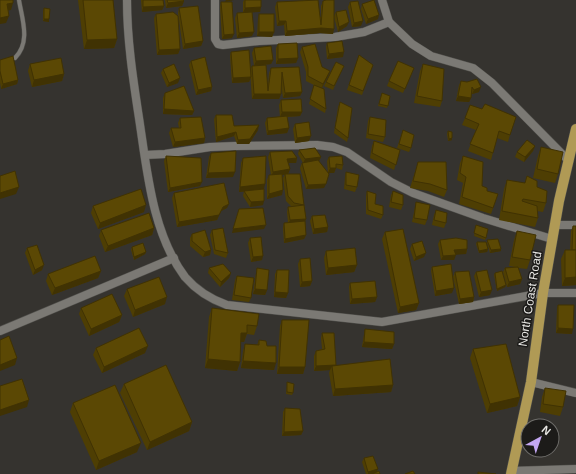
<svg xmlns="http://www.w3.org/2000/svg" width="576" height="474" font-family="Arial,sans-serif">
<rect width="100%" height="100%" fill="#35332f"/>
<g fill="none" stroke-linecap="round" stroke-linejoin="round">
<!-- service casing -->
<g stroke="#51504c" stroke-width="5">
<path id="service" d="M15 58C31 42 22 19 19 0"/>
</g>
<!-- minor casing -->
<g stroke="#51504c" stroke-width="9">
<g id="minor">
<path d="M127 0C127 39 133 79 139 118 147 170 152 233 185 277 197 291 210 299 227 305L382 322 543 293H576"/>
<path d="M215 0V39L218 44 223 45 259 41 335 37 364 32 389 22"/>
<path d="M382 0 389 22 412 44 431 56 473 68 492 83 569 161"/>
<path d="M145 155 165 154 210 147 235 146 317 145 333 147 347 152 391 182 413 193 483 218 552 239"/>
<path d="M555 225H576"/>
<path d="M0 331 174 258"/>
<path d="M531 382 576 393"/>
<path d="M511 471 576 469"/>
</g>
</g>
<!-- primary casing -->
<g stroke="#51504c" stroke-width="11">
<path id="primary" d="M511 474 531 382 543 293 559 201 576 129"/>
</g>
<!-- service -->
<use href="#service" stroke="#7b7974" stroke-width="4"/>
<!-- minor -->
<use href="#minor" stroke="#7b7974" stroke-width="8"/>
<!-- primary -->
<use href="#primary" stroke="#b09a55" stroke-width="10"/>
</g>
<!-- wall -->
<g fill="#4e3e03">
<path d="M78 0H113L117 39 114 48 84 49Z"/>
<path d="M141 0H163L164 6 162 10 142 12Z"/>
<path d="M165 0H183L184 1 182 6 166 8Z"/>
<path d="M244 0H261L260 12H252V36L237 38 235 18 237 13H243V2Z"/>
<path d="M323 1 334 17 336 12 347 26 338 32 334 17 333 34 320 33 285 36 284 25 277 26 275 7 277 2 321 17V6Z"/>
<path d="M221 2 232 38 222 39 220 7Z"/>
<path d="M350 2 361 26 352 27 348 7Z"/>
<path d="M362 4 378 19 366 24 361 9Z"/>
<path d="M44 8 49 19V22L43 21V11Z"/>
<path d="M179 8 203 41 201 46 183 49 178 13Z"/>
<path d="M156 14 180 49 178 54 157 55 154 18Z"/>
<path d="M259 14 274 32 272 37 257 36 258 19Z"/>
<path d="M327 43 343 57 327 59 326 47Z"/>
<path d="M278 44 298 58 296 63 276 64V48Z"/>
<path d="M302 47 322 67 330 71 328 76 322 88 326 109 325 113 309 104 314 85 306 81V72L300 52Z"/>
<path d="M254 48 273 60 271 64 261 65 268 85 269 73 271 68 299 67 302 92 300 96 283 98 281 83V94L279 99H252L250 70 252 66H254L252 53Z"/>
<path d="M231 52 251 77 249 82 232 83 230 56Z"/>
<path d="M359 55 373 65 362 95 347 90Z"/>
<path d="M0 60 18 80 17 84 1 89 0 83Z"/>
<path d="M191 61 212 87 211 91 196 95 189 65Z"/>
<path d="M30 64 64 74 62 81 32 87 28 71Z"/>
<path d="M423 64 442 101 440 107 414 103 420 71Z"/>
<path d="M163 69 178 83 167 87 161 73Z"/>
<path d="M342 70 333 90 324 86 326 82Z"/>
<path d="M412 73 403 93 387 86 389 81Z"/>
<path d="M461 81 479 92 472 94 471 93V98L469 102 456 101 459 85Z"/>
<path d="M165 93 194 111 192 115 163 114V98Z"/>
<path d="M382 93 390 96 387 108 378 106Z"/>
<path d="M281 100 302 112 300 116 287 117 289 128 287 133 267 135 265 123 267 118 280 117 279 105Z"/>
<path d="M340 102 348 138 347 142 334 133 338 107Z"/>
<path d="M216 115 234 126 258 130 249 144H237L234 136 216 142 214 119Z"/>
<path d="M370 117 385 137 383 142 366 138 368 121Z"/>
<path d="M180 118 205 138 204 143 173 147 169 133 171 128H179L178 123Z"/>
<path d="M465 118 510 135 508 142 497 138 491 160 468 151 476 130 462 125Z"/>
<path d="M295 124 309 141 295 143 293 129Z"/>
<path d="M403 130 411 148 409 152 397 148Z"/>
<path d="M448 131 452 140 448 141 447 134Z"/>
<path d="M374 141 400 150 394 170 370 158 372 146Z"/>
<path d="M535 146 533 151 524 162 515 157 517 152Z"/>
<path d="M541 147 558 174 555 183 533 178 538 156Z"/>
<path d="M299 150 321 157 319 161 324 188 306 189 300 168 302 163H303L298 154Z"/>
<path d="M270 152 297 158 296 163H288L290 169 288 174H300L306 219 305 221 306 235 304 239 284 243 283 228 284 223H288L287 212 288 207H292L286 201 283 178 285 174 282 175V195L267 199V180L269 175H271L268 157Z"/>
<path d="M211 153 233 177 206 178 209 157Z"/>
<path d="M166 156 200 186 168 192 164 161Z"/>
<path d="M463 156 482 186 487 191 498 194 491 214 459 204 463 183 457 180 460 163Z"/>
<path d="M329 157 343 165 342 170 336 168 334 173H328L327 161Z"/>
<path d="M243 158 264 189 239 192 241 163Z"/>
<path d="M418 162 447 190 444 197 428 191 410 188Z"/>
<path d="M346 172 357 187 355 192 344 189 345 177Z"/>
<path d="M507 180 537 187 546 203 543 212 537 211 538 218 535 227 499 220 504 189Z"/>
<path d="M244 191 263 205 250 207 243 196Z"/>
<path d="M367 191 375 204 383 215 381 219 366 214V196Z"/>
<path d="M393 191 403 205 401 210 389 207 391 195Z"/>
<path d="M174 193 227 208 221 211 217 220 177 227 172 198Z"/>
<path d="M416 202 427 220 425 225 412 222Z"/>
<path d="M93 206 144 212 98 229 91 213Z"/>
<path d="M436 210 446 223 444 228 432 225 434 215Z"/>
<path d="M312 216 328 227 327 232 313 234 310 221Z"/>
<path d="M476 225 486 238 485 240 474 236Z"/>
<path d="M573 226 576 285 562 286 561 259 565 250H570L571 231Z"/>
<path d="M154 228 152 235 105 252 99 236 101 230Z"/>
<path d="M212 230 228 253 226 258 214 254 210 235Z"/>
<path d="M517 231 530 260 527 269 518 268 522 279 520 284 507 287 503 272 505 268 515 267 509 266 514 240Z"/>
<path d="M385 232 419 303 416 310 398 313 382 239Z"/>
<path d="M192 234 211 250 210 255 203 257 190 246V238Z"/>
<path d="M250 238 262 260 251 262 248 243Z"/>
<path d="M440 240 467 249 466 254H455L454 260H441L438 244Z"/>
<path d="M487 240 501 249V251L490 253 487 243Z"/>
<path d="M477 242 488 249 487 252 479 253 476 244Z"/>
<path d="M412 244 424 257 414 261 410 249Z"/>
<path d="M132 247 146 252 145 254 134 260 131 250Z"/>
<path d="M27 248 42 270 33 275 25 253Z"/>
<path d="M326 251 357 265 354 272 326 275 324 258Z"/>
<path d="M300 259 312 281 310 286 300 287 298 264Z"/>
<path d="M432 267 452 293 435 296 431 271Z"/>
<path d="M209 268 231 273 229 278 220 287 208 273Z"/>
<path d="M257 268 267 290 265 295 253 294 256 273Z"/>
<path d="M277 270 288 293 286 298 274 297 275 274Z"/>
<path d="M101 271 98 278 52 295 46 281 48 274Z"/>
<path d="M455 272 474 297 473 302 459 304 453 277Z"/>
<path d="M476 272 490 295 479 297 474 276Z"/>
<path d="M495 273 506 285 505 287 497 291 494 275Z"/>
<path d="M237 276 251 298 249 302 232 300 235 280Z"/>
<path d="M350 283 377 297 375 302 350 304 349 287Z"/>
<path d="M127 289 165 304 133 317 124 296Z"/>
<path d="M558 305 572 334 556 333 557 309Z"/>
<path d="M81 308 122 315 119 322 89 336 79 314Z"/>
<path d="M212 308 257 326 254 335 247 334 244 342H240V362L237 371 205 368 209 317Z"/>
<path d="M282 320 305 367 303 374H277L280 326Z"/>
<path d="M365 329 394 344 392 349 362 347 364 334Z"/>
<path d="M322 333 336 365 393 385 391 392 333 396 329 373 330 370 314 371V356L316 351 322 349 321 338Z"/>
<path d="M259 340 267 346 274 370 241 368 243 351 245 344 257 345Z"/>
<path d="M96 348 145 353 102 373 93 355Z"/>
<path d="M473 349 520 397 517 406 487 413 470 358Z"/>
<path d="M287 382 293 393 292 395 286 394 287 385Z"/>
<path d="M124 384 192 422 189 431 147 450 120 393Z"/>
<path d="M545 388 563 407 560 416 540 412 542 397Z"/>
<path d="M73 403 137 452 96 470 70 412Z"/>
<path d="M285 408 303 431 301 435 282 436 283 412Z"/>
<path d="M364 458 377 472 380 474H366L362 462Z"/>
</g>
<!-- shaded-wall -->
<g fill="#403203">
<path d="M226 0H234L225 2Z"/>
<path d="M184 1 182 6 166 8 168 3Z"/>
<path d="M13 3 11 10 5 11 7 4Z"/>
<path d="M164 6 162 10 142 12 143 7Z"/>
<path d="M261 7 260 12 243 13 245 8Z"/>
<path d="M379 15 378 19 366 24 368 19Z"/>
<path d="M9 16 6 23 0 24V18Z"/>
<path d="M44 19H49V22L43 21Z"/>
<path d="M279 21H286L284 25 277 26Z"/>
<path d="M363 21 361 26 352 27 354 23Z"/>
<path d="M349 22 347 26 338 32 339 27Z"/>
<path d="M321 28 334 29 333 34 320 33 285 36 287 31Z"/>
<path d="M254 32 252 36 237 38 239 33Z"/>
<path d="M259 32H274L272 37 257 36Z"/>
<path d="M234 34 232 38 222 39 224 35Z"/>
<path d="M117 39 114 48 84 49 87 40Z"/>
<path d="M203 41 201 46 183 49 185 44Z"/>
<path d="M180 49 178 54 157 55 159 50Z"/>
<path d="M344 52 343 57 327 59 329 54Z"/>
<path d="M298 58 296 63 276 64 278 59Z"/>
<path d="M273 60 271 64 254 66 256 61Z"/>
<path d="M330 71 328 76 321 89 323 84Z"/>
<path d="M64 74 62 81 32 87 34 80Z"/>
<path d="M251 77 249 82 232 83 233 78Z"/>
<path d="M180 78 178 83 167 87 169 83Z"/>
<path d="M18 80 17 84 1 89 3 84Z"/>
<path d="M212 87 211 91 196 95 198 90Z"/>
<path d="M481 87 479 92 472 94 474 90Z"/>
<path d="M302 92 300 96 283 98 285 93Z"/>
<path d="M254 94H281L279 99H252Z"/>
<path d="M458 96 471 98 469 102 456 101Z"/>
<path d="M164 109 194 111 192 115 163 114Z"/>
<path d="M282 112H302L300 116 280 117Z"/>
<path d="M259 125 258 130 249 144H237L238 140Z"/>
<path d="M289 128 287 133 267 135 268 131Z"/>
<path d="M236 132 234 136 216 142 217 137Z"/>
<path d="M311 136 309 141 295 143 297 138Z"/>
<path d="M205 138 204 143 173 147 175 142Z"/>
<path d="M452 138V140L448 141 449 139Z"/>
<path d="M535 146 533 151 524 162 525 157Z"/>
<path d="M321 157 319 161 303 164 305 159Z"/>
<path d="M297 158 296 163H285L287 159Z"/>
<path d="M330 168H336L334 173H328Z"/>
<path d="M290 169 288 174 271 177 273 172Z"/>
<path d="M235 172 233 177 206 178 208 173Z"/>
<path d="M202 182 200 186 168 192 170 188Z"/>
<path d="M265 184 264 189 239 192 240 187Z"/>
<path d="M326 184 324 188 306 189 308 185Z"/>
<path d="M19 187 16 194 0 199V193Z"/>
<path d="M283 190 282 195 267 199 269 194Z"/>
<path d="M264 201 263 205 250 207 251 202Z"/>
<path d="M229 204 227 208 221 211 217 220 177 227 179 222 223 207Z"/>
<path d="M146 205 144 212 98 229 100 223Z"/>
<path d="M306 219 304 224 288 225 290 220Z"/>
<path d="M266 225 264 229 232 233 233 229Z"/>
<path d="M328 227 327 232 313 234 314 229Z"/>
<path d="M154 228 152 235 105 252 108 246Z"/>
<path d="M306 235 304 239 284 243 285 239Z"/>
<path d="M467 249 466 254 453 255 454 250Z"/>
<path d="M488 249 487 252 479 253V251Z"/>
<path d="M501 249V251L490 253 491 250Z"/>
<path d="M211 250 210 255 203 257 205 252Z"/>
<path d="M146 252 145 254 134 260V257Z"/>
<path d="M426 253 424 257 414 261 416 257Z"/>
<path d="M456 255 454 260H441L443 256Z"/>
<path d="M263 256 262 260 251 262 253 257Z"/>
<path d="M44 265 42 270 33 275 35 270Z"/>
<path d="M357 265 354 272 326 275 328 268Z"/>
<path d="M101 271 98 278 52 295 55 288Z"/>
<path d="M231 273 229 278 220 287 221 282Z"/>
<path d="M576 277V285L562 286 565 278Z"/>
<path d="M522 279 520 284 507 287 509 282Z"/>
<path d="M312 281 310 286 300 287 302 282Z"/>
<path d="M506 285 505 287 497 291V289Z"/>
<path d="M454 288 452 293 435 296 436 291Z"/>
<path d="M255 289 267 290 265 295 253 294Z"/>
<path d="M492 290 490 295 479 297 481 292Z"/>
<path d="M275 292 288 293 286 298 274 297Z"/>
<path d="M167 297 165 304 133 317 135 310Z"/>
<path d="M377 297 375 302 350 304 352 299Z"/>
<path d="M474 297 473 302 459 304 460 299Z"/>
<path d="M419 303 416 310 398 313 400 307Z"/>
<path d="M122 315 119 322 89 336 91 329Z"/>
<path d="M558 328 573 329 572 334 556 333Z"/>
<path d="M241 333H247L244 342H237Z"/>
<path d="M364 342 394 344 392 349 362 347Z"/>
<path d="M148 346 145 353 102 373 104 367Z"/>
<path d="M17 358 15 365 0 371V365Z"/>
<path d="M208 359 240 362 237 371 205 368Z"/>
<path d="M243 361 276 363 274 370 241 368Z"/>
<path d="M336 365 332 366 330 370 314 371 316 366Z"/>
<path d="M279 367H305L303 374H277Z"/>
<path d="M393 385 391 392 333 396 335 389Z"/>
<path d="M520 397 517 406 487 413 490 404Z"/>
<path d="M29 400 27 407 0 416V410Z"/>
<path d="M192 422 189 431 147 450 150 442Z"/>
<path d="M303 431 301 435 282 436 284 432Z"/>
<path d="M141 443 137 452 96 470 99 461Z"/>
<path d="M378 469 376 474H368V472Z"/>
</g>
<!-- building -->
<g fill="#5b4804" stroke="#403203">
<path d="M0 0H13V3L7 4 9 16 0 18Z"/>
<path d="M83 0H113L117 39 87 40Z"/>
<path d="M143 0H163L164 6 143 7Z"/>
<path d="M167 0H183L184 1 168 3Z"/>
<path d="M245 0H261V7L245 8Z"/>
<path d="M318 0 321 25 323 1 326 0H334V29L321 28 287 31 286 21H279L277 2Z"/>
<path d="M374 0 379 15 368 19 362 4Z"/>
<path d="M358 1 363 21 354 23 350 2Z"/>
<path d="M221 2H232L234 34 224 35Z"/>
<path d="M198 6 203 41 185 44 179 8Z"/>
<path d="M44 8 50 9 49 19H44Z"/>
<path d="M346 10 349 22 339 27 336 12Z"/>
<path d="M173 12 178 16 180 49 159 50 156 14Z"/>
<path d="M252 12 254 32 239 33 237 13Z"/>
<rect x="259" y="14" width="15" height="18"/>
<path d="M342 41 344 52 329 54 327 43Z"/>
<path d="M297 43 298 58 278 59V44Z"/>
<path d="M315 44 322 67 330 71 323 84 308 76V67L302 47Z"/>
<path d="M271 46 273 60 256 61 254 48Z"/>
<path d="M249 50 251 77 233 78 231 52Z"/>
<path d="M359 55 373 65 363 91 349 85Z"/>
<path d="M13 56 18 80 3 84 0 71V60Z"/>
<path d="M205 57 212 87 198 90 191 61Z"/>
<path d="M61 58 64 74 34 80 30 64Z"/>
<path d="M398 61 414 68 405 89 389 81Z"/>
<path d="M336 62 344 66 334 86 326 82Z"/>
<path d="M174 64 180 78 169 83 163 69Z"/>
<path d="M423 64 444 69 442 101 417 96Z"/>
<path d="M266 65 268 91 271 68 299 67 302 92 285 93 282 72 281 94H254L252 66Z"/>
<path d="M477 79 481 87 474 90 472 87 471 98 458 96 461 81 467 82Z"/>
<path d="M314 85 324 89 326 109 310 99Z"/>
<path d="M184 86 194 111 164 109 165 93Z"/>
<path d="M382 93 390 96 388 106 379 104Z"/>
<path d="M301 99 302 112H282L281 100Z"/>
<path d="M340 102 352 108 348 138 335 128Z"/>
<path d="M485 104 516 117 510 135 499 131 493 153 470 144 479 124 465 118 470 105 482 109Z"/>
<path d="M216 115H232L234 126 259 125 250 139 238 140 236 132 217 137Z"/>
<path d="M287 116 289 128 268 131 267 118Z"/>
<path d="M201 117 205 138 175 142 171 128H181L180 118Z"/>
<path d="M370 117 386 120 385 137 368 134Z"/>
<path d="M309 122 311 136 297 138 295 124Z"/>
<path d="M403 130 414 135 411 148 399 144Z"/>
<path d="M448 131 452 132V138L449 139Z"/>
<path d="M527 140 535 146 525 157 517 152Z"/>
<path d="M374 141 400 150 396 165 372 153Z"/>
<path d="M541 147 563 152 558 174 537 169Z"/>
<path d="M315 148 321 157 305 159 299 150Z"/>
<path d="M236 151 235 172 208 173 211 153Z"/>
<path d="M292 151 297 158 287 159 290 169 273 172 270 152Z"/>
<path d="M166 156 201 158 202 182 170 188Z"/>
<path d="M266 156 265 184 240 187 243 158Z"/>
<path d="M342 156 343 165 336 164V168H330L329 157Z"/>
<path d="M463 156 483 162 482 186 487 188V191L498 194 493 208 462 197 466 177 460 173Z"/>
<path d="M318 160 329 174 326 184 308 185 302 163Z"/>
<path d="M418 162H446L447 190 430 184 413 181Z"/>
<path d="M15 171 19 187 0 193V176Z"/>
<path d="M346 172 359 175 357 187 346 185Z"/>
<path d="M282 174 283 190 269 194V175Z"/>
<path d="M285 174H300L304 205 294 203 288 196Z"/>
<path d="M527 176 537 181V187L547 191 546 203 523 199 522 201 537 206 538 218 502 211 507 180 525 183Z"/>
<path d="M224 183 229 204 223 207 219 215 179 222 174 193Z"/>
<path d="M141 189 146 205 100 223 93 206Z"/>
<path d="M264 189V201L251 202 244 191Z"/>
<path d="M367 191 376 194 375 204 383 206V215L368 210Z"/>
<path d="M393 191 403 195V205L391 202Z"/>
<path d="M416 202 430 205 427 220 414 218Z"/>
<path d="M304 205 306 219 290 220 288 207Z"/>
<path d="M263 208 266 225 233 229 239 209Z"/>
<path d="M436 210 447 213 446 223 434 220Z"/>
<path d="M149 213 154 228 108 246 101 230Z"/>
<path d="M325 215 328 227 314 229 312 216Z"/>
<path d="M305 221 306 235 285 239 284 223Z"/>
<path d="M476 225 488 229 486 238 474 233Z"/>
<path d="M573 226H576V250H572Z"/>
<path d="M223 228 228 253 215 250 212 230Z"/>
<path d="M403 229 419 303 400 307 385 232Z"/>
<path d="M205 230 211 250 205 252 192 241V234Z"/>
<path d="M517 231 536 235 530 260 512 257Z"/>
<path d="M261 237 263 256 253 257 250 238Z"/>
<path d="M456 238 467 240V249L454 250 456 255 443 256 440 240Z"/>
<path d="M498 239 501 249 491 250 487 240Z"/>
<path d="M422 241 426 253 416 257 412 244Z"/>
<path d="M477 242H486L488 249 479 251Z"/>
<path d="M143 243 146 252 134 257 132 247Z"/>
<path d="M37 245 44 265 35 270 27 248Z"/>
<path d="M355 248 357 265 328 268 326 251Z"/>
<path d="M565 250H576V277L565 278Z"/>
<path d="M95 256 101 271 55 288 48 274Z"/>
<path d="M310 258 312 281 302 282 300 259Z"/>
<path d="M223 264 231 273 221 282 209 268Z"/>
<path d="M451 264 454 288 436 291 432 267Z"/>
<path d="M518 267 522 279 509 282 505 268Z"/>
<path d="M257 268 269 270 267 290 255 289Z"/>
<path d="M277 270H289L288 293 275 292Z"/>
<path d="M487 270 492 290 481 292 476 272Z"/>
<path d="M469 271 474 297 460 299 455 272Z"/>
<path d="M502 271 506 285 497 289 495 273Z"/>
<path d="M237 276 254 278 251 298 234 295Z"/>
<path d="M159 277 167 297 135 310 127 289Z"/>
<path d="M375 281 377 297 352 299 350 283Z"/>
<path d="M112 294 122 315 91 329 81 308Z"/>
<path d="M558 305H574L573 329 558 328Z"/>
<path d="M212 308 259 314 257 326 247 325V333H241L240 362 208 359Z"/>
<path d="M282 320H309L305 367H279Z"/>
<path d="M139 328 148 346 104 367 96 348Z"/>
<path d="M365 329 394 332V344L364 342Z"/>
<path d="M322 333H334L336 365 316 366V351L325 349Z"/>
<path d="M9 336 17 358 0 365V340Z"/>
<path d="M259 340 266 341 267 346H276V363L243 361 245 344 259 345Z"/>
<path d="M506 344 520 397 490 404 473 349Z"/>
<path d="M390 359 393 385 335 389 332 366Z"/>
<path d="M166 365 192 422 150 442 124 384Z"/>
<path d="M22 379 29 400 0 410V386Z"/>
<path d="M287 382 294 384 293 393 287 392Z"/>
<path d="M115 385 141 443 99 461 73 403Z"/>
<path d="M545 388 566 391 563 407 543 404Z"/>
<path d="M285 408 300 409 303 431 284 432Z"/>
<path d="M552 430H554L553 438H552Z"/>
<path d="M373 456 378 469 368 472 364 458Z"/>
<path d="M379 471 380 474H372Z"/>
<path d="M413 471 415 474H405Z"/>
<path d="M478 472 496 474H478Z"/>
</g>
<g text-anchor="middle" dominant-baseline="central" stroke-width="3" stroke-linejoin="round" paint-order="stroke">
<!-- street labels -->
<g font-size="12" fill="#e8e7e4" stroke="#1c1b19">
<text transform="translate(530 299) rotate(-81)">North Coast Road</text>
</g>
</g>
<!-- north arrow -->
<g transform="translate(540 438) rotate(40)"><circle r="19" fill="#1c1b19" stroke="#6e6d6a"/>
<path d="M0-3L7 15L0 10L-7 15Z" fill="#c3a7f2"/>
<text y="-6" font-size="11" font-weight="bold" text-anchor="middle" fill="#e8e7e4">N</text>
</g>
</svg>
